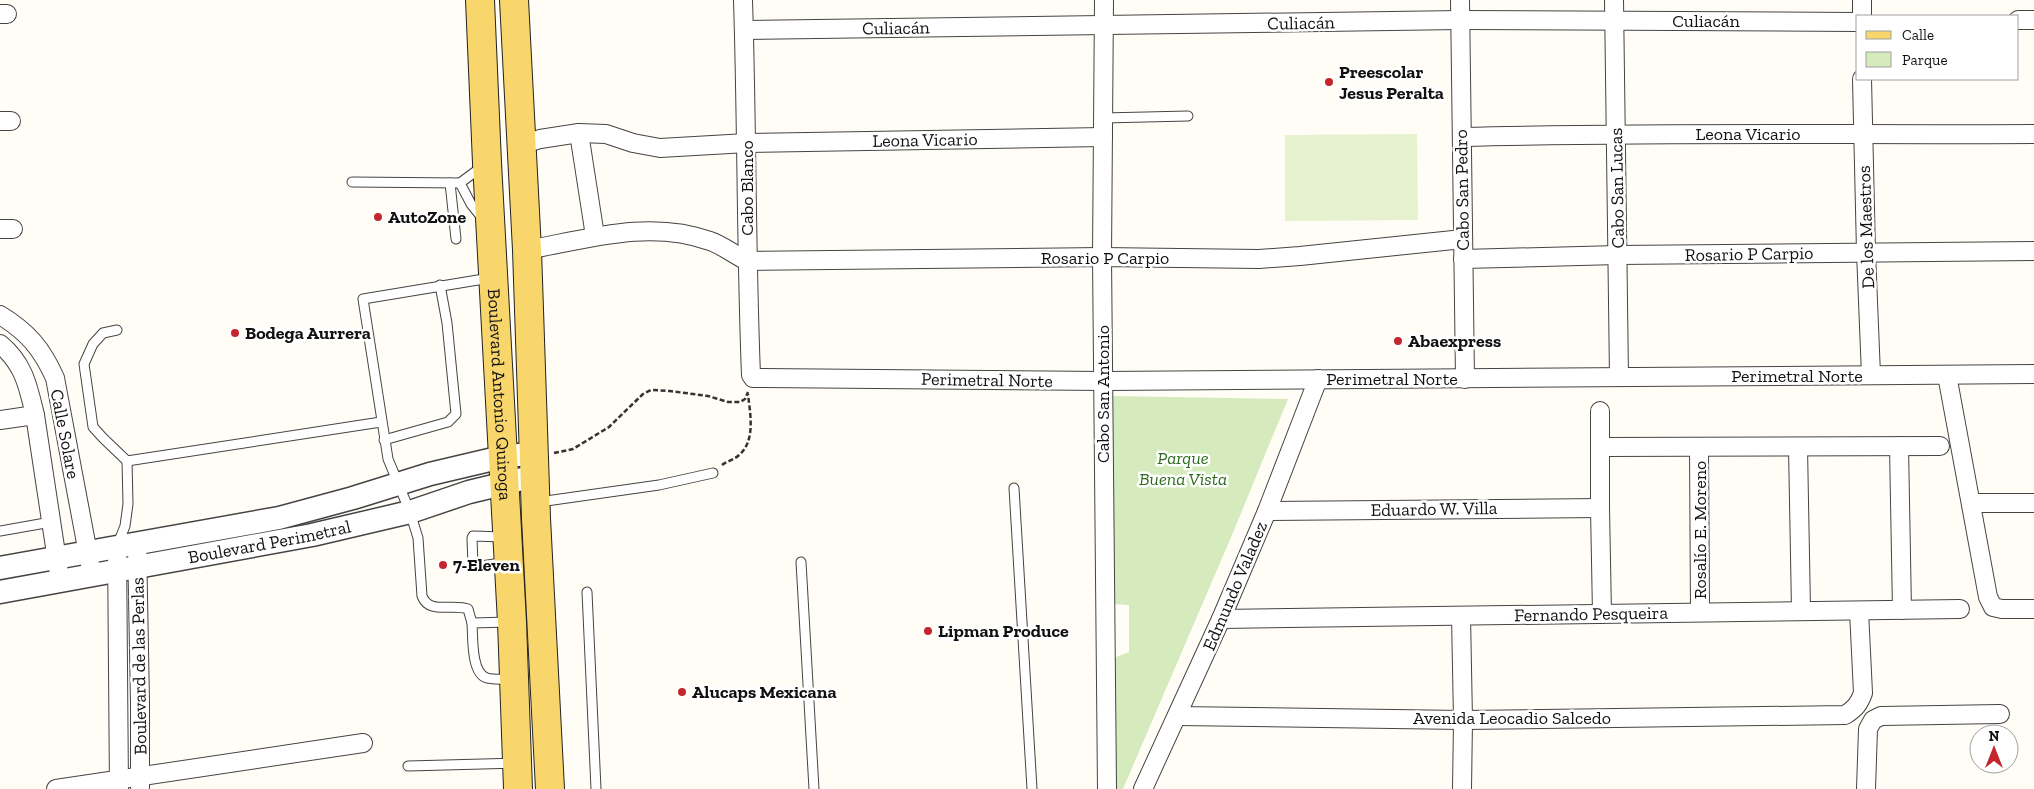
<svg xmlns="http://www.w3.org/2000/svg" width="2034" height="789" font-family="'Zilla Slab',serif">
<rect width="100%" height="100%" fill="#fffdf5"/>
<!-- park -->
<path fill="#d5ebbd" d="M1112 396 1288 399 1232 535 1123 789H1117L1111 659 1129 652V605L1112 604Z"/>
<!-- pitch -->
<path fill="#e6f2cf" d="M1417 134 1418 220 1285 221V135Z"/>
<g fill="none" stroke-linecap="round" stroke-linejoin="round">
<!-- service casing -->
<g stroke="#444" stroke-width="11">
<g id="service">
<path d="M1103 118 1188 116"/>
<path d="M352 182 460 183 483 166"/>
<path d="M450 183 456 239"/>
<path d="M460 183 471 204 483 219"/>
<path d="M490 278 363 299 388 459 410 512 418 538 422 596C429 615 453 603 468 609L472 623 509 622"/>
<path d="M117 330 103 333 93 344 84 364 93 427 103 438 127 461 381 422"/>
<path d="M384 440 448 422 456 414 447 323 440 285"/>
<path d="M1014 488 1032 789"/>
<path d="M539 502 659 485 713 473"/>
<path d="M0 531 51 522"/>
<path d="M504 537 473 536 472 538 473 565 475 567 507 562"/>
<path d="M117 546 125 526 128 504 127 461"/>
<path d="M801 562 814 789"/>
<path d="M587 592 596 789"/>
<path d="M472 623C473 637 471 674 487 678 494 680 504 679 511 679"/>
<path d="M408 766 515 763"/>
</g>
</g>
<!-- minor casing -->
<g stroke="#444" stroke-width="20">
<g id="minor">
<path d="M743 0C747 125 746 250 751 375L753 378 1104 381 2034 374"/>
<path d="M1104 0 1102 257 1107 789"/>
<path d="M1460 0 1465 379"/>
<path d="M1614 0 1619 377"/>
<path d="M0 14H7"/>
<path d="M1862 16V0"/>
<path d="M2018 20H2034"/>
<path d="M744 30 1460 20 1858 22"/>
<path d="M1862 79 1866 252 1871 375"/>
<path d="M0 121H11"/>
<path d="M579 133 595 236"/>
<path d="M1462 137C1653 132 1843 135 2034 134"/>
<path d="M521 145 540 139 579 133 606 134 633 143 660 148 747 143 1103 137"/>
<path d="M0 229H13"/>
<path d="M527 250C587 239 650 219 710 241 722 245 735 255 747 261L1102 257 1259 259 1300 256 1463 239"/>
<path d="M1463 259 1618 255 2034 251"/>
<path d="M0 315C28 332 42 349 55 378L90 564"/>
<path d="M0 344C24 364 28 386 35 415L60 580"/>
<path d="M1947 375 1988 597 1993 607 2002 609H2034"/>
<path d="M1600 411V508L1602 614"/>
<path d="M0 420 35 415"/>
<path d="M1899 446 1902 610"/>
<path d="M1600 447 1940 446"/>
<path d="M1798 447 1801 610"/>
<path d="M1699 448 1700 612"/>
<path d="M1971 503H2034"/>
<path d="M1267 511 1600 508"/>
<path d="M137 543 140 703V787"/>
<path d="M117 546 119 789"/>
<path d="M1461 616 1463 720 1462 789"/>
<path d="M1221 619 1960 609"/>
<path d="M1178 716 1463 720 1845 715C1855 709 1859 704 1863 693L1859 611"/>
<path d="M56 789 363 743"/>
<path d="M1143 789 1221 619 1267 511 1318 379"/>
<path d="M1866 789 1868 729 1873 720 1881 716 2000 714"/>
</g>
</g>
<!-- tertiary casing -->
<g stroke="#444" stroke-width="25">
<g id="tertiary">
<path d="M0 568 279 518 353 498 430 474 502 457 535 453"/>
<path id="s1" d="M0 592 312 535 410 512 469 492 535 476"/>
</g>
</g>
<!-- primary casing -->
<g stroke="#222" stroke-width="30">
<g id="primary">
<path id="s2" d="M480 0 487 163 512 622 518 789"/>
<path d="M514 0 527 250 536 518 550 789"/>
</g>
</g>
<!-- path -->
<g stroke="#333" stroke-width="2.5" stroke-dasharray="5 2.5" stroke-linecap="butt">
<path d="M554 453 573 449 609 427 643 394 651 390 670 391 708 396 728 402H740L745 399 748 392"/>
<path d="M722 465C727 461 734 460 739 455 756 441 750 413 748 394"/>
</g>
<!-- service -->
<use href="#service" stroke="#fff" stroke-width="9"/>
<!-- minor -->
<use href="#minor" stroke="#fff" stroke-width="18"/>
<!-- tertiary -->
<use href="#tertiary" stroke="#fff" stroke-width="22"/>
<!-- primary -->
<use href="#primary" stroke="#f9d66b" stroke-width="28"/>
</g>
<!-- markers -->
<g fill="#c4262e" stroke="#fff" stroke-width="2">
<circle cx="1329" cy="82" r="5"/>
<circle cx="378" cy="217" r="5"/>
<circle cx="235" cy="333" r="5"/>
<circle cx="1398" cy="341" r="5"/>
<circle cx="443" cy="565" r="5"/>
<circle cx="928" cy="631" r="5"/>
<circle cx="682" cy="692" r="5"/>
</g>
<g text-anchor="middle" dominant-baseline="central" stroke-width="5" stroke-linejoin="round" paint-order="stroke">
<!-- street labels -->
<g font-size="18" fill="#111" stroke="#fff">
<text x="1706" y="21">Culiacán</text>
<text transform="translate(1301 23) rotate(-1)">Culiacán</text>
<text transform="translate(896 28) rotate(-1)">Culiacán</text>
<text x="1748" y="134">Leona Vicario</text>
<text transform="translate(925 140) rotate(-1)">Leona Vicario</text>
<text transform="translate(747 188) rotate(-90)">Cabo Blanco</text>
<text transform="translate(1617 188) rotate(-91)">Cabo San Lucas</text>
<text transform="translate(1462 190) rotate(-91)">Cabo San Pedro</text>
<text transform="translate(1866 227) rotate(-92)">De los Maestros</text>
<text transform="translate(1749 254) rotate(-1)">Rosario P Carpio</text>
<text x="1105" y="258">Rosario P Carpio</text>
<text x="1797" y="376">Perimetral Norte</text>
<text x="1392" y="379">Perimetral Norte</text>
<text transform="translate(987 380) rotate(1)">Perimetral Norte</text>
<text transform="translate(1103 394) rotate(-90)">Cabo San Antonio</text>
<text stroke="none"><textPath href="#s2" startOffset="395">Boulevard Antonio Quiroga</textPath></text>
<text transform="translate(65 434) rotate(79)">Calle Solare</text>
<text transform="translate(1434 509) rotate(-1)">Eduardo W. Villa</text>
<text transform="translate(1700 530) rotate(-90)">Rosalío E. Moreno</text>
<text stroke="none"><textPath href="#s1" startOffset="274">Boulevard Perimetral</textPath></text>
<text transform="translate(1235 586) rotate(-67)">Edmundo Valadez</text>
<text transform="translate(1591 614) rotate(-1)">Fernando Pesqueira</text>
<text transform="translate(139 666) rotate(-91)">Boulevard de las Perlas</text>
<text x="1512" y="718">Avenida Leocadio Salcedo</text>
</g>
<!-- poi labels -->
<g font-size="18" font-weight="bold" fill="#111" stroke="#fff" text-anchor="start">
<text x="1339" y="72">Preescolar<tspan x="1339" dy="21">Jesus Peralta</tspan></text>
<text x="388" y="217">AutoZone</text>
<text x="245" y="333">Bodega Aurrera</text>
<text x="1408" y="341">Abaexpress</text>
<text x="453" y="565">7-Eleven</text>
<text x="938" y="631">Lipman Produce</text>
<text x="692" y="692">Alucaps Mexicana</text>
</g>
<!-- park labels -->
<g font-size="18" font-style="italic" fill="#2f6b1f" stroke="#fff">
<text x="1183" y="458">Parque<tspan x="1183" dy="21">Buena Vista</tspan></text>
</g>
</g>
<!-- legend -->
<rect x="1856" y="15" width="162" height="65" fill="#ffffff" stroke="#a0a0a0"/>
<rect x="1866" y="31" width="25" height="8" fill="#f9d66b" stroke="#a0a0a0"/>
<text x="1902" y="40" font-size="15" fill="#111111">Calle</text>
<rect x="1866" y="52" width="25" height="15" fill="#d5ebbd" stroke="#a0a0a0"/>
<text x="1902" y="65" font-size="15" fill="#111111">Parque</text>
<!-- north arrow -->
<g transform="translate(1994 749)"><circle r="24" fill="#ffffff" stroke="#a0a0a0"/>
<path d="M0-4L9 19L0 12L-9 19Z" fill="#c4262e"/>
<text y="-8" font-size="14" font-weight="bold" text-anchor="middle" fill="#111111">N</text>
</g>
</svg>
